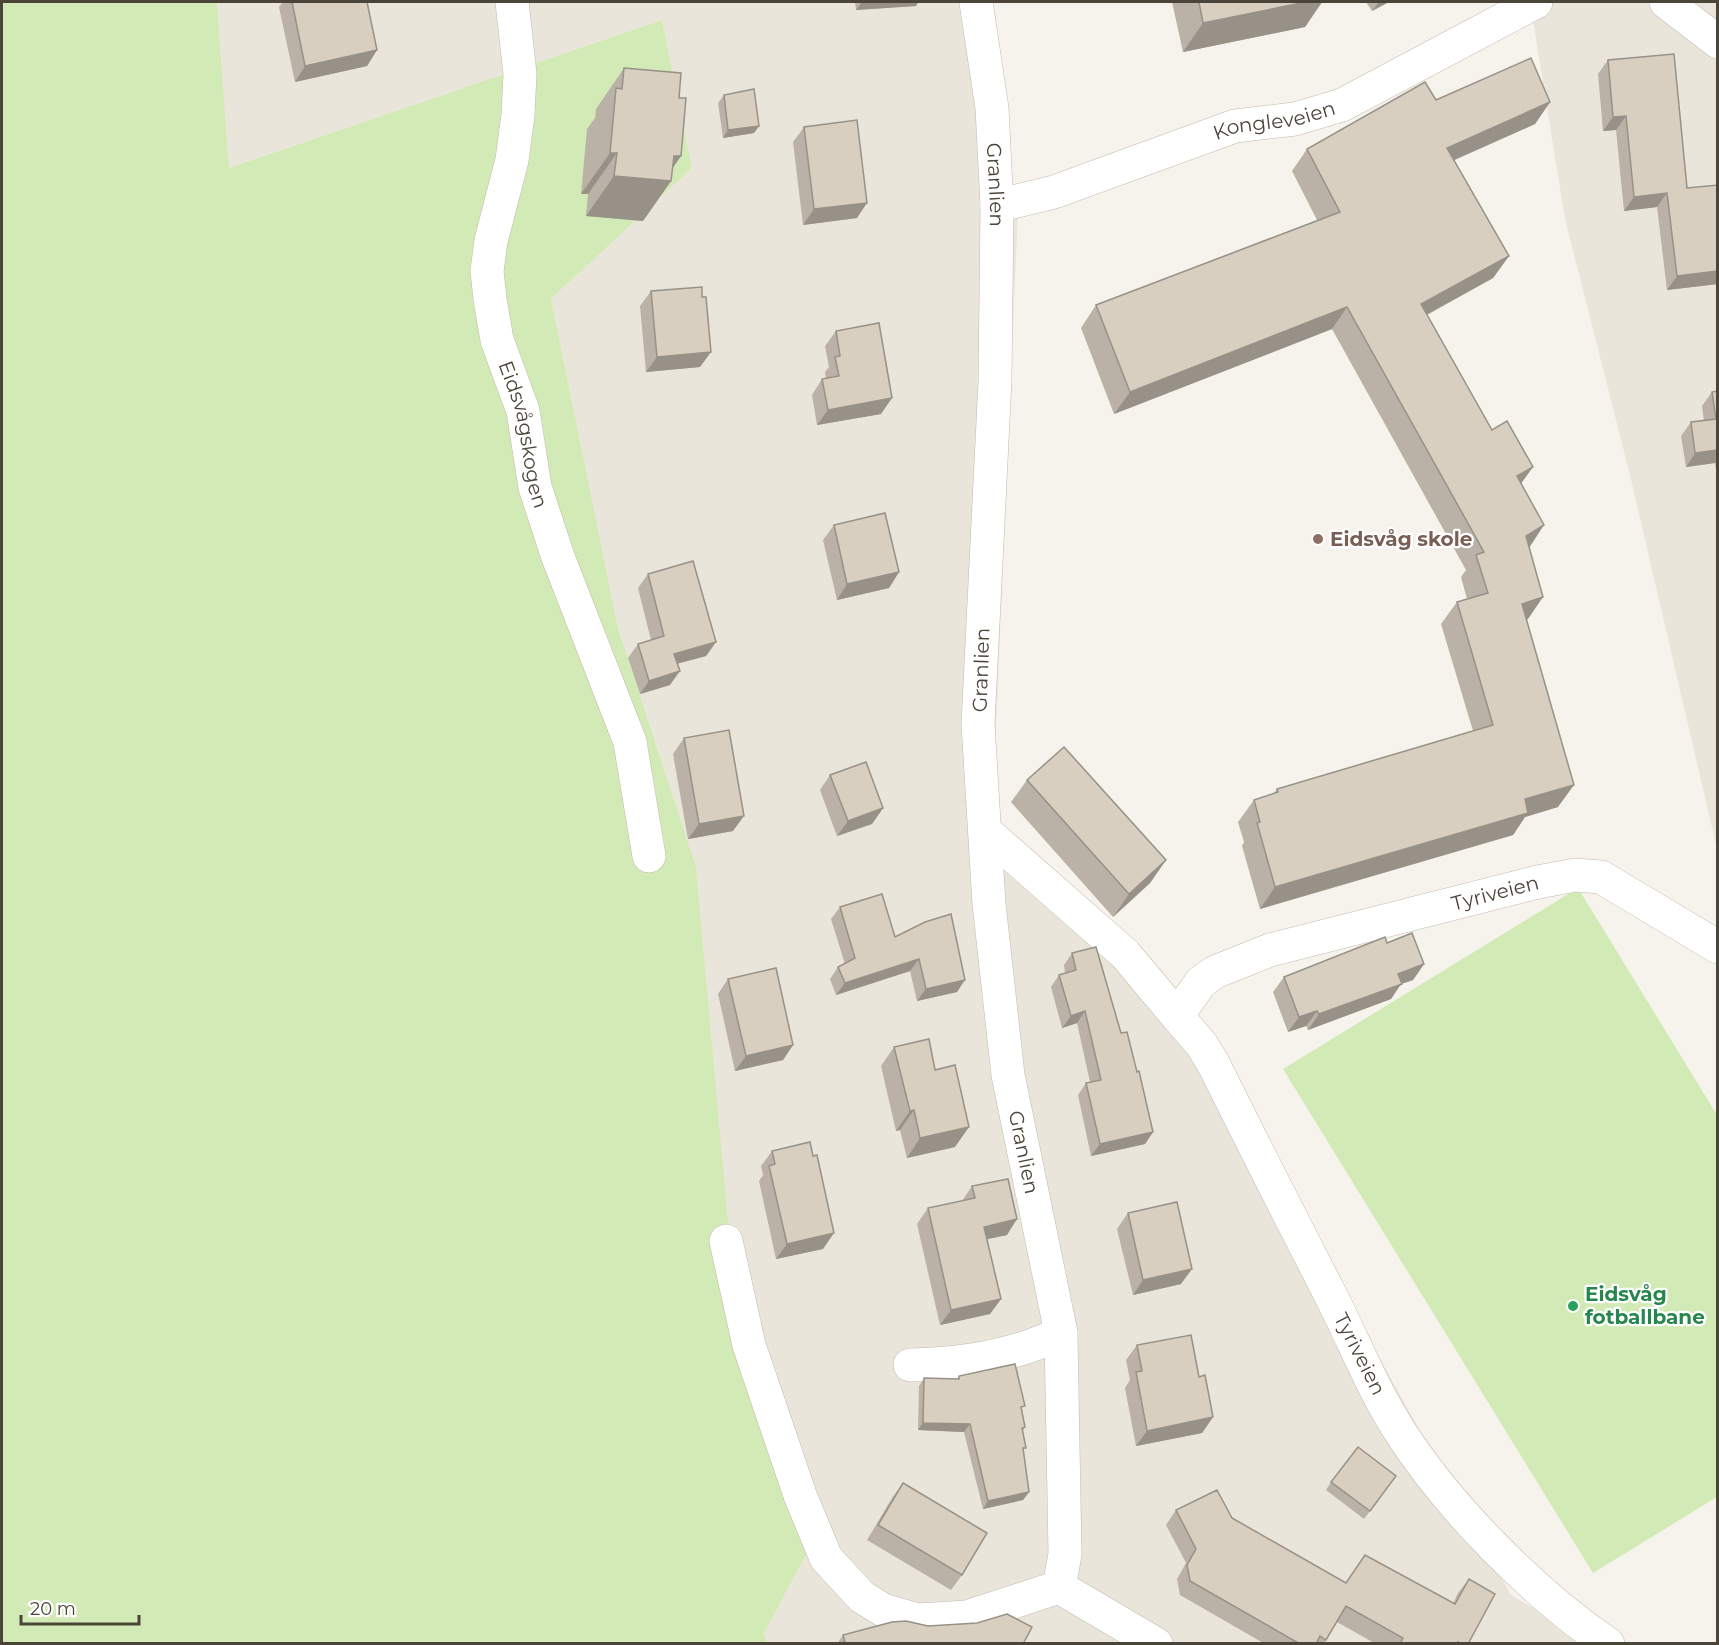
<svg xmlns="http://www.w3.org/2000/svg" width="1719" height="1645" font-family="Montserrat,sans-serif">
<rect width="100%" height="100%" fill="#f6f3ec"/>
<!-- residential -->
<g fill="#eae5da">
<path d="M217 2H978L1018 210 992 823 1185 1007 1511 1595 1593 1643H767L764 1633 826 1518 737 1320 696 867 618 628 551 299 692 168 662 20 229 168Z"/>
<path d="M1530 2H1717V849L1629 471 1565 219Z"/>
</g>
<!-- green -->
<g fill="#d2eab5">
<path d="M2 2H217L229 168 662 20 692 168 551 299 618 628 696 867 737 1320 826 1518 764 1633 767 1643 2 1644Z"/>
<path d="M1578 888 1717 1115V1497L1593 1573 1283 1069Z"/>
</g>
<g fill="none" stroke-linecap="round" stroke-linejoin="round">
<!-- minor casing -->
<g stroke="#c2bbae" stroke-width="34">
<g id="minor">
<path id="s1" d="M512 2 520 74 518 115 512 160 491 241 487 271 490 299 497 340 523 411 535 487 558 557 630 742 649 856"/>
<path id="s2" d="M976 2 992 108 997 206 995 381 978 724 989 904 1008 1075 1061 1333 1065 1554 1059 1587 1156 1644"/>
<path d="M1666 2 1718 42"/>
<path id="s3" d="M997 206 1054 192 1235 126 1295 119 1342 105 1536 2"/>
<path d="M985 831 1125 954 1177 1016"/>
<path d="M726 1241 749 1345 800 1495 826 1558 862 1597 883 1610 918 1620 967 1617 1059 1587"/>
<path d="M910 1365C961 1364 1015 1356 1061 1333"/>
<path id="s4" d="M1608 1644C1533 1593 1448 1507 1399 1430 1373 1389 1355 1344 1333 1300 1293 1222 1253 1144 1214 1065L1202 1045 1177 1016 1201 982 1215 972 1270 950 1538 882 1575 875 1601 877 1718 947"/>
</g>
</g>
<!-- minor -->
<use href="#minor" stroke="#fff" stroke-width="33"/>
</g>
<!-- wall -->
<g fill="#bab2a6">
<path d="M283 2H367L377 50 367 66 295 82 279 7Z"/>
<path d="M855 2H918L916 6 856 10Z"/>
<path d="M1172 2H1322L1305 27 1183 52Z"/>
<path d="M1366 2H1389L1372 11Z"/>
<path d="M1608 60 1687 188 1718 284 1667 290 1657 207 1624 211 1616 130 1603 131 1598 74Z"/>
<path d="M624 68 679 98 681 156 672 169 671 181 643 221 586 216 588 194H581L587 129 595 118 596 109Z"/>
<path d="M724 95 759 126 754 133 723 138 718 103Z"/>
<path d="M1436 100 1550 102 1535 124 1454 160 1509 256 1493 278 1427 315 1521 484 1529 547 1528 619 1526 620 1558 807 1525 817 1513 835 1260 909 1242 846 1244 842 1238 822 1254 800 1274 793 1277 789 1473 731 1441 624 1457 602 1467 599 1461 577 1466 570 1332 329 1114 414 1081 328 1096 305 1317 220 1292 171 1307 149Z"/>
<path d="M804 127 857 218 803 225 793 142Z"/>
<path d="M651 291 700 367 646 372 640 306Z"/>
<path d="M836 331 881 414 817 425 812 395 822 379H826L825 372 829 367 825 346Z"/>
<path d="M1718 391V481L1715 463 1686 467 1681 436 1691 422 1704 421 1702 406 1712 392Z"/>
<path d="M834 525 899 572 889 588 837 600 823 540Z"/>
<path d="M648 574 716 642 706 656 677 664 670 685 640 694 628 658 638 644 651 640 638 588Z"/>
<path d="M684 738 733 831 688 839 673 754Z"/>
<path d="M830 775 883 808 872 824 837 836 820 790Z"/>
<path d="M1027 780 1166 860 1150 883 1113 917 1011 802Z"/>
<path d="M840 907 895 937 957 992 917 1001 910 971 836 995 830 979 838 967 845 964 831 919Z"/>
<path d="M1387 943 1424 964 1413 980 1401 984 1391 999 1308 1030 1306 1026 1288 1032 1273 992 1284 977Z"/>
<path d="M1072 953 1121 1033 1137 1072 1153 1132 1145 1144 1091 1156 1078 1095 1086 1083 1090 1082 1077 1023 1062 1028 1051 987 1059 975 1065 973 1064 965Z"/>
<path d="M728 979 793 1045 783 1060 735 1071 718 994Z"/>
<path d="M894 1047 935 1070 955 1147 907 1158 900 1130 896 1131 881 1066Z"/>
<path d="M772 1151 823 1249 776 1259 759 1181 763 1175 761 1166Z"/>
<path d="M972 1186 1007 1235 987 1239 1001 1299 990 1314 940 1325 917 1224 928 1208 962 1201Z"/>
<path d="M1128 1213 1181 1284 1133 1295 1117 1229Z"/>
<path d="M1137 1345 1199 1377 1213 1417 1202 1433 1136 1446 1125 1388 1130 1380 1126 1360Z"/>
<path d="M959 1376 1022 1410 1025 1427 1023 1431V1452L1029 1492 1023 1500 983 1509 964 1432 918 1430 919 1386 924 1378 957 1379Z"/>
<path d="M1396 1476 1364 1519 1326 1490 1331 1482Z"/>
<path d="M903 1483 962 1575 951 1590 867 1540 892 1498Z"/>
<path d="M1176 1510 1232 1518 1346 1583 1453 1604 1458 1593 1469 1579 1468 1644H1376L1337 1622 1324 1644H1265L1180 1595 1177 1579 1186 1563 1166 1525Z"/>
<path d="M928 1626 837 1644 843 1635Z"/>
</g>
<!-- shaded-wall -->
<g fill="#979187">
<path d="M862 2H918L916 6 856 10Z"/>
<path d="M1306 2H1322L1305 27 1183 52 1203 23Z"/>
<path d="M1379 2H1389L1372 11Z"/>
<path d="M377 50 367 66 295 82 305 66Z"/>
<path d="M1550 102 1535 124 1432 170 1447 148Z"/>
<path d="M1626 116 1616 130 1603 131 1613 117Z"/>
<path d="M759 126 754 133 723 138 728 130Z"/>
<path d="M610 153H617L588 194H581Z"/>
<path d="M674 156H681L664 180 671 181 643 221 586 216 614 176Z"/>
<path d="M1667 193 1657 207 1624 211 1634 197Z"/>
<path d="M867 203 857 218 803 225 814 209Z"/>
<path d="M1509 256 1493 278 1406 326 1421 304Z"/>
<path d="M1718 271V284L1667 290 1677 276Z"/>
<path d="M1347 307 1332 329 1114 414 1130 392Z"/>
<path d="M711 352 700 367 646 372 657 357Z"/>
<path d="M892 398 881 414 817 425 828 410Z"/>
<path d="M1718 450V459L1715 463 1686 467 1695 453Z"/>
<path d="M1533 467 1517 489V476Z"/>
<path d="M1544 525 1529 548 1526 536Z"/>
<path d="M899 572 889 588 837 600 847 584Z"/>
<path d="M1543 597 1528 619 1507 627 1522 604Z"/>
<path d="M716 642 706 656 664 667 674 654Z"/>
<path d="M680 671 670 685 640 694 649 681Z"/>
<path d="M1574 785 1558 807 1525 817 1513 835 1260 909 1275 887 1525 799Z"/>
<path d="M883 808 872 824 837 836 848 821Z"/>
<path d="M744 816 733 831 688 839 699 824Z"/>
<path d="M1166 860 1150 883 1113 917 1129 894Z"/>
<path d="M919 959 910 971 836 995 845 983Z"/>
<path d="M1424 964 1413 980 1401 984 1391 999 1308 1030 1319 1014 1398 974Z"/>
<path d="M965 980 957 992 917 1001 926 989Z"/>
<path d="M1085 1011 1077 1023 1062 1028 1071 1016Z"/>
<path d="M1317 1011 1306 1026 1288 1032 1299 1017Z"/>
<path d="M793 1045 783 1060 735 1071 746 1056Z"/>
<path d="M914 1110 900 1130 896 1131 910 1111Z"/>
<path d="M969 1127 955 1147 907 1158 920 1138Z"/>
<path d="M1153 1132 1145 1144 1091 1156 1100 1144Z"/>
<path d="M1017 1219 1007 1235 974 1242 984 1227Z"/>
<path d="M834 1233 823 1249 776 1259 787 1244Z"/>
<path d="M1192 1269 1181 1284 1133 1295 1143 1280Z"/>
<path d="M1001 1299 990 1314 940 1325 951 1310Z"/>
<path d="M1213 1417 1202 1433 1136 1446 1147 1431Z"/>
<path d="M923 1423 970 1424 964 1432 918 1430Z"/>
<path d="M1029 1492 1023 1500 983 1509 988 1501Z"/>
</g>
<!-- building -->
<g fill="#d8cfc1" stroke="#979187" stroke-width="1.5">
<path d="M292 2H367L377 50 305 66Z"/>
<path d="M1199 2H1306L1203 23Z"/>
<path d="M1674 54 1687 188 1718 185V271L1677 276 1667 193 1634 197 1626 116 1613 117 1608 60Z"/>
<path d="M1531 58 1550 102 1447 148 1509 256 1421 304 1492 430 1507 421 1533 467 1517 476 1544 525 1526 536 1543 597 1522 604 1574 785 1525 799 1528 813 1275 887 1257 823 1260 822 1254 800 1278 792 1277 789 1493 725 1457 602 1488 593 1476 555 1484 552 1347 307 1130 392 1096 305 1340 212 1307 149 1425 82 1436 100Z"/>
<path d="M624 68 681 73 679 98H686L681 156H674L671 181 614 176 617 153H610L616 88 622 89Z"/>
<path d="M754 89 759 126 728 130 724 95Z"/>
<path d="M857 120 867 203 814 209 804 127Z"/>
<path d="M702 287V297H706L711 352 657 357 651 291Z"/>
<path d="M879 323 892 398 828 410 822 379 839 376 835 357 840 356 836 331Z"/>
<path d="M1718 391V450L1695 453 1691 422 1716 419 1712 392Z"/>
<path d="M885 513 899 572 847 584 834 525Z"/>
<path d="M693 561 716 642 674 654 680 671 649 681 638 644 664 636 648 574Z"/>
<path d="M729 730 744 816 699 824 684 738Z"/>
<path d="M1064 747 1166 860 1129 894 1027 780Z"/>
<path d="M866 762 883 808 848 821 830 775Z"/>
<path d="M882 894 895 937 925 922 951 914 965 980 926 989 919 959 845 983 838 967 855 958 840 907Z"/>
<path d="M1412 933 1424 964 1398 974 1402 984 1319 1014 1317 1011 1299 1017 1284 977 1385 937 1387 943Z"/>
<path d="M1096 947 1121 1033 1127 1032 1137 1072 1139 1071 1153 1132 1100 1144 1086 1083 1101 1080 1085 1011 1071 1016 1059 975 1076 970 1072 953Z"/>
<path d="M776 968 793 1045 746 1056 728 979Z"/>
<path d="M929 1039 935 1070 955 1065 969 1127 920 1138 914 1110 910 1111 894 1047Z"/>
<path d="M810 1142 813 1156 817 1155 834 1233 787 1244 769 1166 775 1164 772 1151Z"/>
<path d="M1008 1179 1017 1219 984 1227 1001 1299 951 1310 928 1208 975 1198 972 1186Z"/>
<path d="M1177 1202 1192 1269 1143 1280 1128 1213Z"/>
<path d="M1191 1335 1199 1377 1205 1375 1213 1417 1147 1431 1136 1372 1142 1371 1137 1345Z"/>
<path d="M1015 1364 1025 1406 1021 1407 1025 1427 1022 1428 1026 1448H1023L1029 1492 988 1501 970 1424 923 1423 924 1378 959 1379V1376Z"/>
<path d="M1358 1447 1396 1476 1370 1511 1331 1482Z"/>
<path d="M903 1483 987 1533 962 1575 878 1525Z"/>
<path d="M1217 1490 1232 1518 1346 1583 1365 1555 1455 1604 1469 1579 1495 1594 1468 1644H1461L1458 1642V1644H1400L1403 1638 1346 1606 1326 1640 1320 1636 1316 1644H1300L1190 1581 1187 1565 1196 1549 1176 1510Z"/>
<path d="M1007 1614 1032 1627 1023 1644H838L845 1642 843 1635 892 1622 906 1621 928 1626 977 1623Z"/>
</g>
<!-- markers -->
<circle fill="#8d6e63" stroke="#fff" stroke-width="2" cx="1318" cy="539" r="6"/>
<circle fill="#2e9e5b" stroke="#fff" stroke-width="2" cx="1573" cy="1306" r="6"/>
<g text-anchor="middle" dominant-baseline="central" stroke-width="4.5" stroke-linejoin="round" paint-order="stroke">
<!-- street labels -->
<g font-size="20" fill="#4b4439" stroke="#fff">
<text stroke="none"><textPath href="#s3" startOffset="291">Kongleveien</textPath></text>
<text stroke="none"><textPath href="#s2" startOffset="184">Granlien</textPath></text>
<text stroke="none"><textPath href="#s1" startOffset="441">Eidsvågskogen</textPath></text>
<text transform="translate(981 670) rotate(-88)">Granlien</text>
<text stroke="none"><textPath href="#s4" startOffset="1122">Tyriveien</textPath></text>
<text stroke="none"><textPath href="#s2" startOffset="1155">Granlien</textPath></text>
<text transform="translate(1360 1354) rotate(63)">Tyriveien</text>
</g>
<!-- education labels -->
<g font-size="20" font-weight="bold" fill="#785e54" stroke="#fff" text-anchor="start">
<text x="1330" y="539">Eidsvåg skole</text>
</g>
<!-- leisure labels -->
<g font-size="20" font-weight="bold" fill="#27864d" stroke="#fff" text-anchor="start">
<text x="1585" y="1294">Eidsvåg<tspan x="1585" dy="23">fotballbane</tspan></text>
</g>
</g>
<!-- border -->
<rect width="1719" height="1645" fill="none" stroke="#4b4439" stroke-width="6"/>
<!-- scale -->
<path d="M21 1615v9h118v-9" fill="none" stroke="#4b4439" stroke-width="3"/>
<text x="30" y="1615" font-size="18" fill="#4b4439" stroke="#ffffff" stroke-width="4.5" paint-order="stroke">20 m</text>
</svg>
